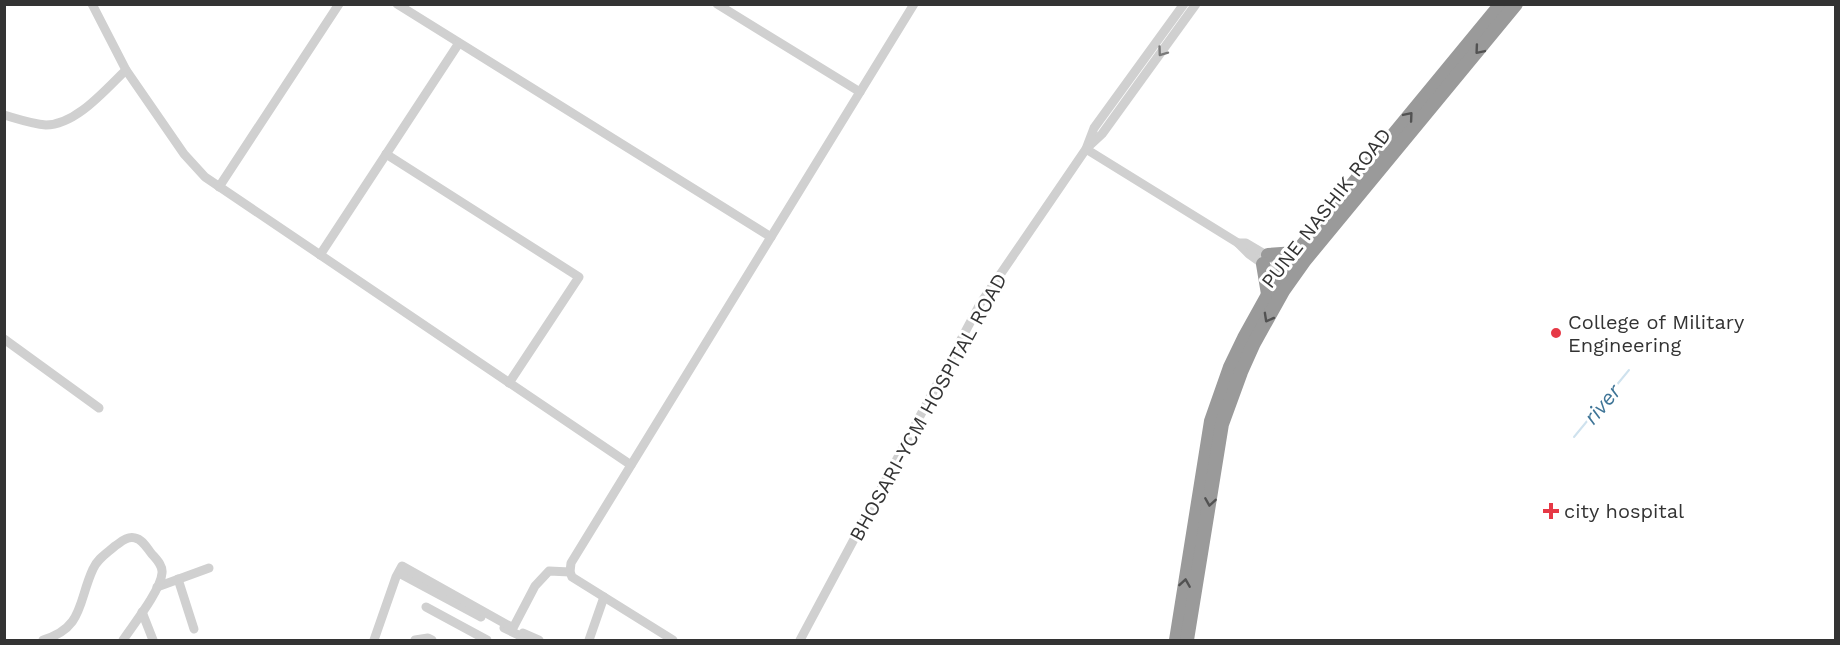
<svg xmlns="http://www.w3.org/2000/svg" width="1840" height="645" font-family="'Work Sans',sans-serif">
<rect width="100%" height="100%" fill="#fff"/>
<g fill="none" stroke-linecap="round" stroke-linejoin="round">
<!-- stream -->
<path stroke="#cfe2ee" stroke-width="2" d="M1574 437 1629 370"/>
<!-- minor -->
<g stroke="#d0d0d0" stroke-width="9">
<path d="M92 4 126 70 184 154 205 177 631 465"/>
<path d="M397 4 771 237"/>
<path d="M717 4 860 92"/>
<path d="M4 115C18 119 32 124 46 125 76 125 105 90 126 70"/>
<path d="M1088 147 1102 134 1196 4"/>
<path d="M1086 149 1238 243 1249 254 1284 279"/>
<path d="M386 154 579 277 509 383"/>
<path d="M219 187 339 4"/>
<path d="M1238 243H1246L1291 270"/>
<path d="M320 255 459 43"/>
<path d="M4 339 99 408"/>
<path d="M399 573 481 617"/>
<path d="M178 579 194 629"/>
<path d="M157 587 209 568"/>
<path d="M426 607 487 640"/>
<path d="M142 612 153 640"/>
<path d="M504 628 529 640"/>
<path d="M523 633 539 640"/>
<path d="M43 640C84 628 78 601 93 569 97 559 107 553 115 546 121 542 127 536 135 538 142 539 147 548 151 553 156 559 163 565 162 573 161 590 133 625 123 640"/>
<path d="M374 640 396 577 402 566 513 628 535 586 549 571 570 572"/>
<path d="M415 640 428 638 432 640"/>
<path d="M589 640 604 597"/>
<path d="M673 640 572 577 570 572 571 563 914 4"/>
<path d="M800 640 980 304 1086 149 1094 128 1184 4"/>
</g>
<!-- highway -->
<g stroke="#9a9a9a" stroke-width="14">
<path d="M1268 255 1296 253"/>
<path d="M1263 264 1268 294"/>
<path d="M1176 640 1211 421 1230 367 1244 338 1274 284 1296 253 1501 4"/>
<path d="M1187 640 1222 424 1241 372 1254 343 1283 291 1305 260 1516 4"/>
</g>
</g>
<!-- one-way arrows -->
<defs><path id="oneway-chevron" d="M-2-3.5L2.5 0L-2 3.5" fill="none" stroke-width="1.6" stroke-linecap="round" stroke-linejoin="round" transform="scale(1.5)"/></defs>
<g stroke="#525252">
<use href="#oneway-chevron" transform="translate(1479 50) rotate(130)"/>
<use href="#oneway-chevron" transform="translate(1409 116) rotate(-50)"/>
<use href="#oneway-chevron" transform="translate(1268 318) rotate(119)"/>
<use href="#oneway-chevron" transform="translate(1210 502) rotate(99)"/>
<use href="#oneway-chevron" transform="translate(1185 583) rotate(-81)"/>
</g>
<use stroke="#7a7a7a" href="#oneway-chevron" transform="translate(1162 52) rotate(126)"/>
<!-- markers -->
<g fill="#e63946" stroke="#fff" stroke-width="2">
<circle cx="1556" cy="333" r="6"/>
<path d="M1548 502h6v6h6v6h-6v6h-6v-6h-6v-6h6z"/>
</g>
<g text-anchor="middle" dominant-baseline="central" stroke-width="6" stroke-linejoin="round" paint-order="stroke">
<!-- street labels -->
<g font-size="20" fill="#333" stroke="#fff">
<text transform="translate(1326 208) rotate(-52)">PUNE NASHIK ROAD</text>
<text transform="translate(928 407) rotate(-61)">BHOSARI-YCM HOSPITAL ROAD</text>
</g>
<!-- poi labels -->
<g font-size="20" fill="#333" stroke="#fff" text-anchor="start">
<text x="1568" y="322">College of Military<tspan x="1568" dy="23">Engineering</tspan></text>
<text x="1564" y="511">city hospital</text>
</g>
<!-- water labels -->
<g font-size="21" font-style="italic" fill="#3f7597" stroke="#fff">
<text transform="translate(1602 404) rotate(-50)">river</text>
</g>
</g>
<!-- border -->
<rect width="1840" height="645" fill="none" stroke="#333333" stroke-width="12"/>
</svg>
